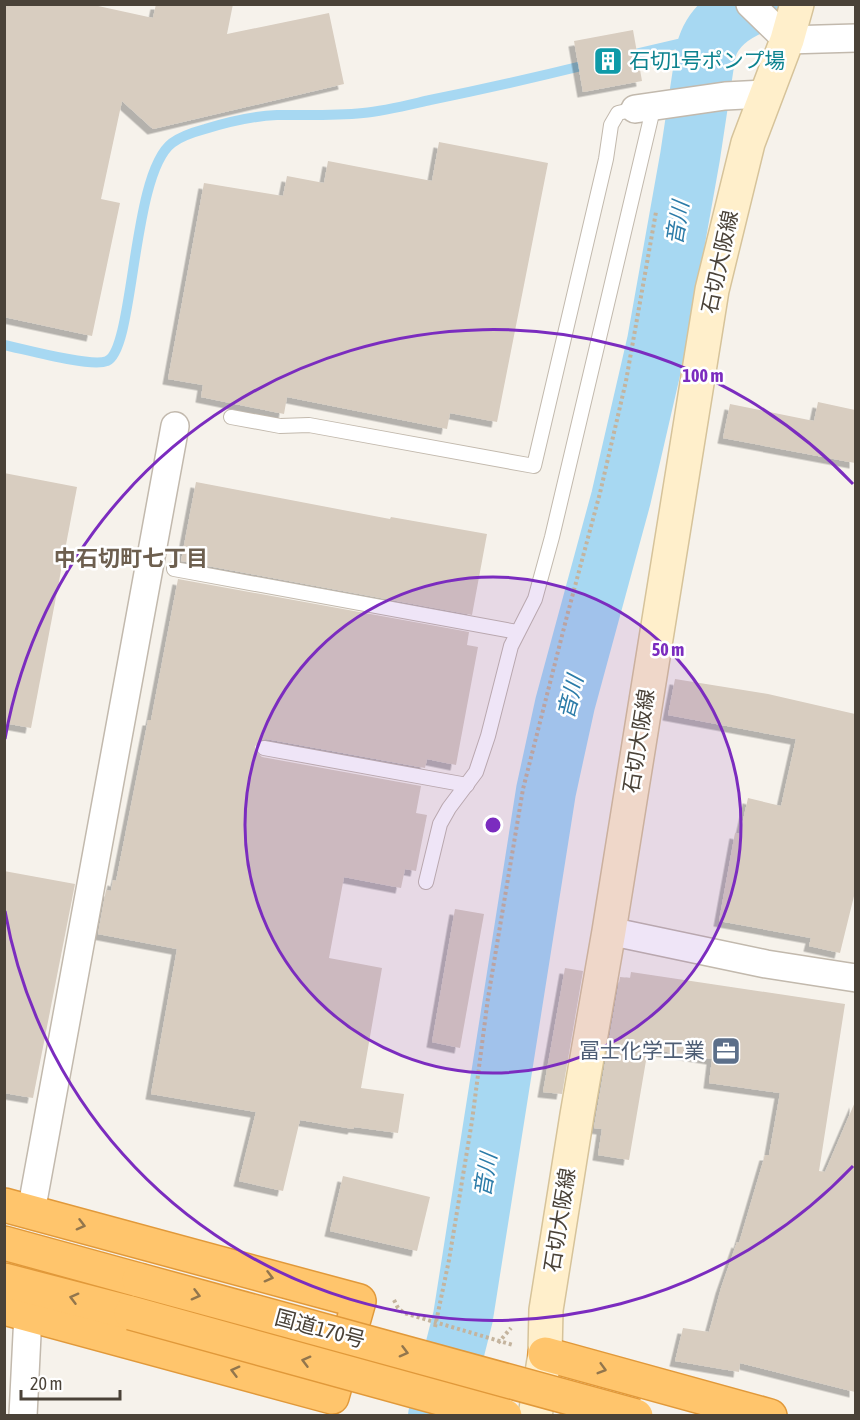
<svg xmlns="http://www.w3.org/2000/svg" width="860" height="1420" font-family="'Asap Condensed','Noto Sans JP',sans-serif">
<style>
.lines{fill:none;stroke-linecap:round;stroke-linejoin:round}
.stream{stroke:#a7d8f2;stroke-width:10}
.river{stroke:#a7d8f2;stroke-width:60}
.building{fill:#d8cdc0;filter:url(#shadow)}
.lane-casing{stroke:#c2b9ad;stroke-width:16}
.street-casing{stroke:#c2b9ad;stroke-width:30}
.secondary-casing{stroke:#d6c39a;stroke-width:36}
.highway-casing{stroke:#e1993a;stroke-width:36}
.path{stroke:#c4b49e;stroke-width:4;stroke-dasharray:3 3;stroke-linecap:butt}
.lane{stroke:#fff;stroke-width:14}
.street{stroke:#fff;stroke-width:27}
.secondary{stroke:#ffefcb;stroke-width:33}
.highway{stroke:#ffc56c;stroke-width:33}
.highway-bridge-casing{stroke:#e1993a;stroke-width:36;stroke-linecap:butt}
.highway-bridge{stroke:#ffc56c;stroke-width:33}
.oneway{stroke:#92764d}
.ring{fill:none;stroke:#7b2cbf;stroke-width:3}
.labels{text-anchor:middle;stroke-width:5;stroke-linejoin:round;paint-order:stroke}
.culture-label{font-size:21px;fill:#0d838f;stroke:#fff;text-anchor:start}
.street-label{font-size:21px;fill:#4a4238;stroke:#fff}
.service-label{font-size:21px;fill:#4e5e75;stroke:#fff;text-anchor:end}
.water-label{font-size:22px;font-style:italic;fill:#2b7ba8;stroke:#fff}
.neighbourhood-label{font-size:22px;font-weight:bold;fill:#6d5f4f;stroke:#fff}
.centre{fill:#7b2cbf;stroke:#fff;stroke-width:3}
.ring-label{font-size:18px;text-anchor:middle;font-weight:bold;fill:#7b2cbf;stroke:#fff;stroke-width:5;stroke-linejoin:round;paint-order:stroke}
</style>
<defs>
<filter id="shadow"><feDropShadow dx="-5.5" dy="5.5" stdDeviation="0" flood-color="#0004"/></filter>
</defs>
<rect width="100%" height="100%" fill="#f6f2eb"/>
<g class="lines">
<!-- stream -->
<g class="stream">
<path d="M 626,56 L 686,42 L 708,41"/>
<path d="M 703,72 C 711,67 717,59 725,56"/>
<path d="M 4,345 C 24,349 91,368 107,361 C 135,350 131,174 172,143 C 181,136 194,132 205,129 C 228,122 253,116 277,115 C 305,115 334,116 363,113 C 385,111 408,105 430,100 C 484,89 537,77 590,64"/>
</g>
<!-- river -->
<path class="river" d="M 438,1416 L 463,1317 L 546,791 L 565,704 L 621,498 L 657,342 L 690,157 L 706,51 C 712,27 732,13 754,4"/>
</g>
<!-- building -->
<g class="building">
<path d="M 4,4 L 89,4 L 153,18 L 156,4 L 233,4 L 227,34 L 329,13 L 344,84 L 153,129 L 122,101 L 101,199 L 120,203 L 92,336 L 4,317 Z"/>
<path d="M 633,30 L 642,81 L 583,92 L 574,41 Z"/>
<path d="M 439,142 L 548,163 L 497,422 L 450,413 L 447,429 L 287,397 L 284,414 L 201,397 L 203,385 L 168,379 L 204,183 L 283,196 L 287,176 L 324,183 L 328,161 L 432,181 Z"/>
<path d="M 818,402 L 855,410 L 855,463 L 723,438 L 730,404 L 814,421 Z"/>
<path d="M 4,473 L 77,487 L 31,728 L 4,723 Z"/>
<path d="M 196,482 L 390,519 L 391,517 L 487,534 L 472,615 L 181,561 Z"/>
<path d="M 178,579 L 469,632 L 467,645 L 478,647 L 456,765 L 427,759 L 425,768 L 266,739 L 260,740 L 255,746 L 256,752 L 262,757 L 421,786 L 416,813 L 427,815 L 416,871 L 405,869 L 401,888 L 344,877 L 329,958 L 382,968 L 361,1088 L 404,1094 L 398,1133 L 354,1127 L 353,1129 L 300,1120 L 283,1191 L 239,1181 L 256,1112 L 151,1094 L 177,949 L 98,934 L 106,890 L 111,891 L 113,880 L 116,881 L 148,720 L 151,720 Z"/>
<path d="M 675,679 L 768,694 L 855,714 L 855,892 L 840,953 L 809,946 L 811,938 L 719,921 L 735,833 L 740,834 L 748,798 L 781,806 L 796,739 L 668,715 Z"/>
<path d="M 4,871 L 75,884 L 33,1098 L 4,1093 Z"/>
<path d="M 455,909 L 484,914 L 460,1048 L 432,1042 Z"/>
<path d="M 565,968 L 583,971 L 562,1094 L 543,1092 Z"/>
<path d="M 631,972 L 845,1004 L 819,1171 L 825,1172 L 855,1102 L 855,1392 L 740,1363 L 739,1372 L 675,1361 L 683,1328 L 709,1332 L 721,1288 L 737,1242 L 739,1243 L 765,1155 L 769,1155 L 780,1093 L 709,1083 L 712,1059 L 648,1049 L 629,1160 L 598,1155 L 602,1129 L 594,1128 L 620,977 L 630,978 Z"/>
<path d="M 343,1176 L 430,1197 L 417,1251 L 330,1231 Z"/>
</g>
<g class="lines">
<!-- lane casing -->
<g class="lane-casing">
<g id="lane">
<path d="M 231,417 L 280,426 L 309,425 L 534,466 L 606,159 L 611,125 L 618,113 L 635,109"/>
<path d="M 174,569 L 517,632"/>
<path d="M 264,748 L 467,785"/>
<path d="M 426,882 L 440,824 L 449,808 L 476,772 L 488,736 L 511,646 L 535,599 L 552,537 L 654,105"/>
</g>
</g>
<!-- street casing -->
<g class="street-casing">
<g id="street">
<path d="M 750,4 L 787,40 L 856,38"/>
<path d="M 635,109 L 725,96 L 765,94"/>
<path d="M 609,931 L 766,964 L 856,978"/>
<path d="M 31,1212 L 175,426"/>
<path d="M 23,1416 L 28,1314"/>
</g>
</g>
<!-- secondary casing -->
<g class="secondary-casing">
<path id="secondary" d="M 535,1416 L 545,1354 L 546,1310 L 577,1115 L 609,931 L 712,290 L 748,143 L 787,40 L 797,4"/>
</g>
<!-- highway casing -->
<g class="highway-casing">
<g id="highway">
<path d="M 4,1205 L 359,1301 L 332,1397 L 4,1308"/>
<path d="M 4,1243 L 139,1280"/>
<path d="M 4,1280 L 131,1313"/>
<path d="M 545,1354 L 770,1416"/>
</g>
</g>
<!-- path -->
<g class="path">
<path d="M 394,1300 L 398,1308 L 404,1313 L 513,1345"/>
<path d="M 435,1327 L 449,1260 L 472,1121 L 488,998 L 523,789 L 567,616 L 600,493 L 626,381 L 656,212"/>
<path d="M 498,1343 L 511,1328"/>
</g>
<!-- lane -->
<use href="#lane" class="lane"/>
<!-- street -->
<use href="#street" class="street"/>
<!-- secondary -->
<use href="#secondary" class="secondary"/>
<!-- highway -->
<use href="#highway" class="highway"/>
<!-- highway-bridge casing -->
<g class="highway-bridge-casing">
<g id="highway-bridge">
<path d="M 139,1280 L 636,1416"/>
<path d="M 131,1313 L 505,1416"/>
</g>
</g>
<!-- highway-bridge -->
<use href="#highway-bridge" class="highway-bridge"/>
</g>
<!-- one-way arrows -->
<defs><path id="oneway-chevron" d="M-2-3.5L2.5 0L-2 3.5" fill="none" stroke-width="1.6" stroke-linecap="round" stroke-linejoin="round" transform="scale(1.5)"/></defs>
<g class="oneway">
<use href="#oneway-chevron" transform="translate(81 1225) rotate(15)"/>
<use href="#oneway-chevron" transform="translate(269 1277) rotate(15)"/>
<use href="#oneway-chevron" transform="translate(196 1295) rotate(15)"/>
<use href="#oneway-chevron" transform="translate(74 1298) rotate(-165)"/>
<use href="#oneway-chevron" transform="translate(404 1352) rotate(15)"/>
<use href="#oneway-chevron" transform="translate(306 1361) rotate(-165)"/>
<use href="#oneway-chevron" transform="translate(602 1369) rotate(16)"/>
<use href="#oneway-chevron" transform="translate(235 1371) rotate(-165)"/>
</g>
<!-- distance rings -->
<circle cx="493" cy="825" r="248" fill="#7b2cbf" fill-opacity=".12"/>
<g class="ring">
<circle cx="493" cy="825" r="248"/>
<path d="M853 1166A496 496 0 0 1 5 911M5 739A496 496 0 0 1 853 484"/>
</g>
<!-- icons -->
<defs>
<g id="building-square" transform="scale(1.5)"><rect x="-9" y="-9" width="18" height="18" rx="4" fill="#0f9aa8" stroke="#fff"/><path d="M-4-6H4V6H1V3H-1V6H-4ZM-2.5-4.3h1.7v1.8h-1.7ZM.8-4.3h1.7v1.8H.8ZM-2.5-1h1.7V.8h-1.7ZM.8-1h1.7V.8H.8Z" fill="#fff"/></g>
<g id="office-square" transform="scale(1.5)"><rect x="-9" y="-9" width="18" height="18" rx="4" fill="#5c6f8a" stroke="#fff"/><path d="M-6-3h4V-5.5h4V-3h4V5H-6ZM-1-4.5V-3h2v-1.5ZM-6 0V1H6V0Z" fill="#fff"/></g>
</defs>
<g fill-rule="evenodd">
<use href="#building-square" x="608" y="61"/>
<use href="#office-square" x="726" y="1051"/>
</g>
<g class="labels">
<!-- culture labels -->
<g class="culture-label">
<text x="629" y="68">石切1号ポンプ場</text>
</g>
<!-- street labels -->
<g class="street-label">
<text transform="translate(720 262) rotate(-78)" y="7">石切大阪線</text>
<text transform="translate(639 741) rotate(-81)" y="7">石切大阪線</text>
<text transform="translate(560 1220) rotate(-81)" y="7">石切大阪線</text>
<text transform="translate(320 1329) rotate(15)" y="7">国道170号</text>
</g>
<!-- service labels -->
<g class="service-label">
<text x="705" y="1058">冨士化学工業</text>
</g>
<!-- water labels -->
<g class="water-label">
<text transform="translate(677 223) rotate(-81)" y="8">音川</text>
<text transform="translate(570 697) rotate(-76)" y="8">音川</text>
<text transform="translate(485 1175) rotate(-81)" y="8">音川</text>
</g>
<!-- neighbourhood labels -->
<g class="neighbourhood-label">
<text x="131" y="566">中石切町七丁目</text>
</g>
</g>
<circle cx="493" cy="825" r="9" class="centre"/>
<g class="ring-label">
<text x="703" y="382">100 m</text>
<text x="668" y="656">50 m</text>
</g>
<!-- border -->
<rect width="860" height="1420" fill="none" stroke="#4a4238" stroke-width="12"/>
<!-- scale -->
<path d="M21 1390v9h99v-9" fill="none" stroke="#4a4238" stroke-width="3"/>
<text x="30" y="1390" font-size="18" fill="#4a4238" stroke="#ffffff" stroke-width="4.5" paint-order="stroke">20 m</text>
</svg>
